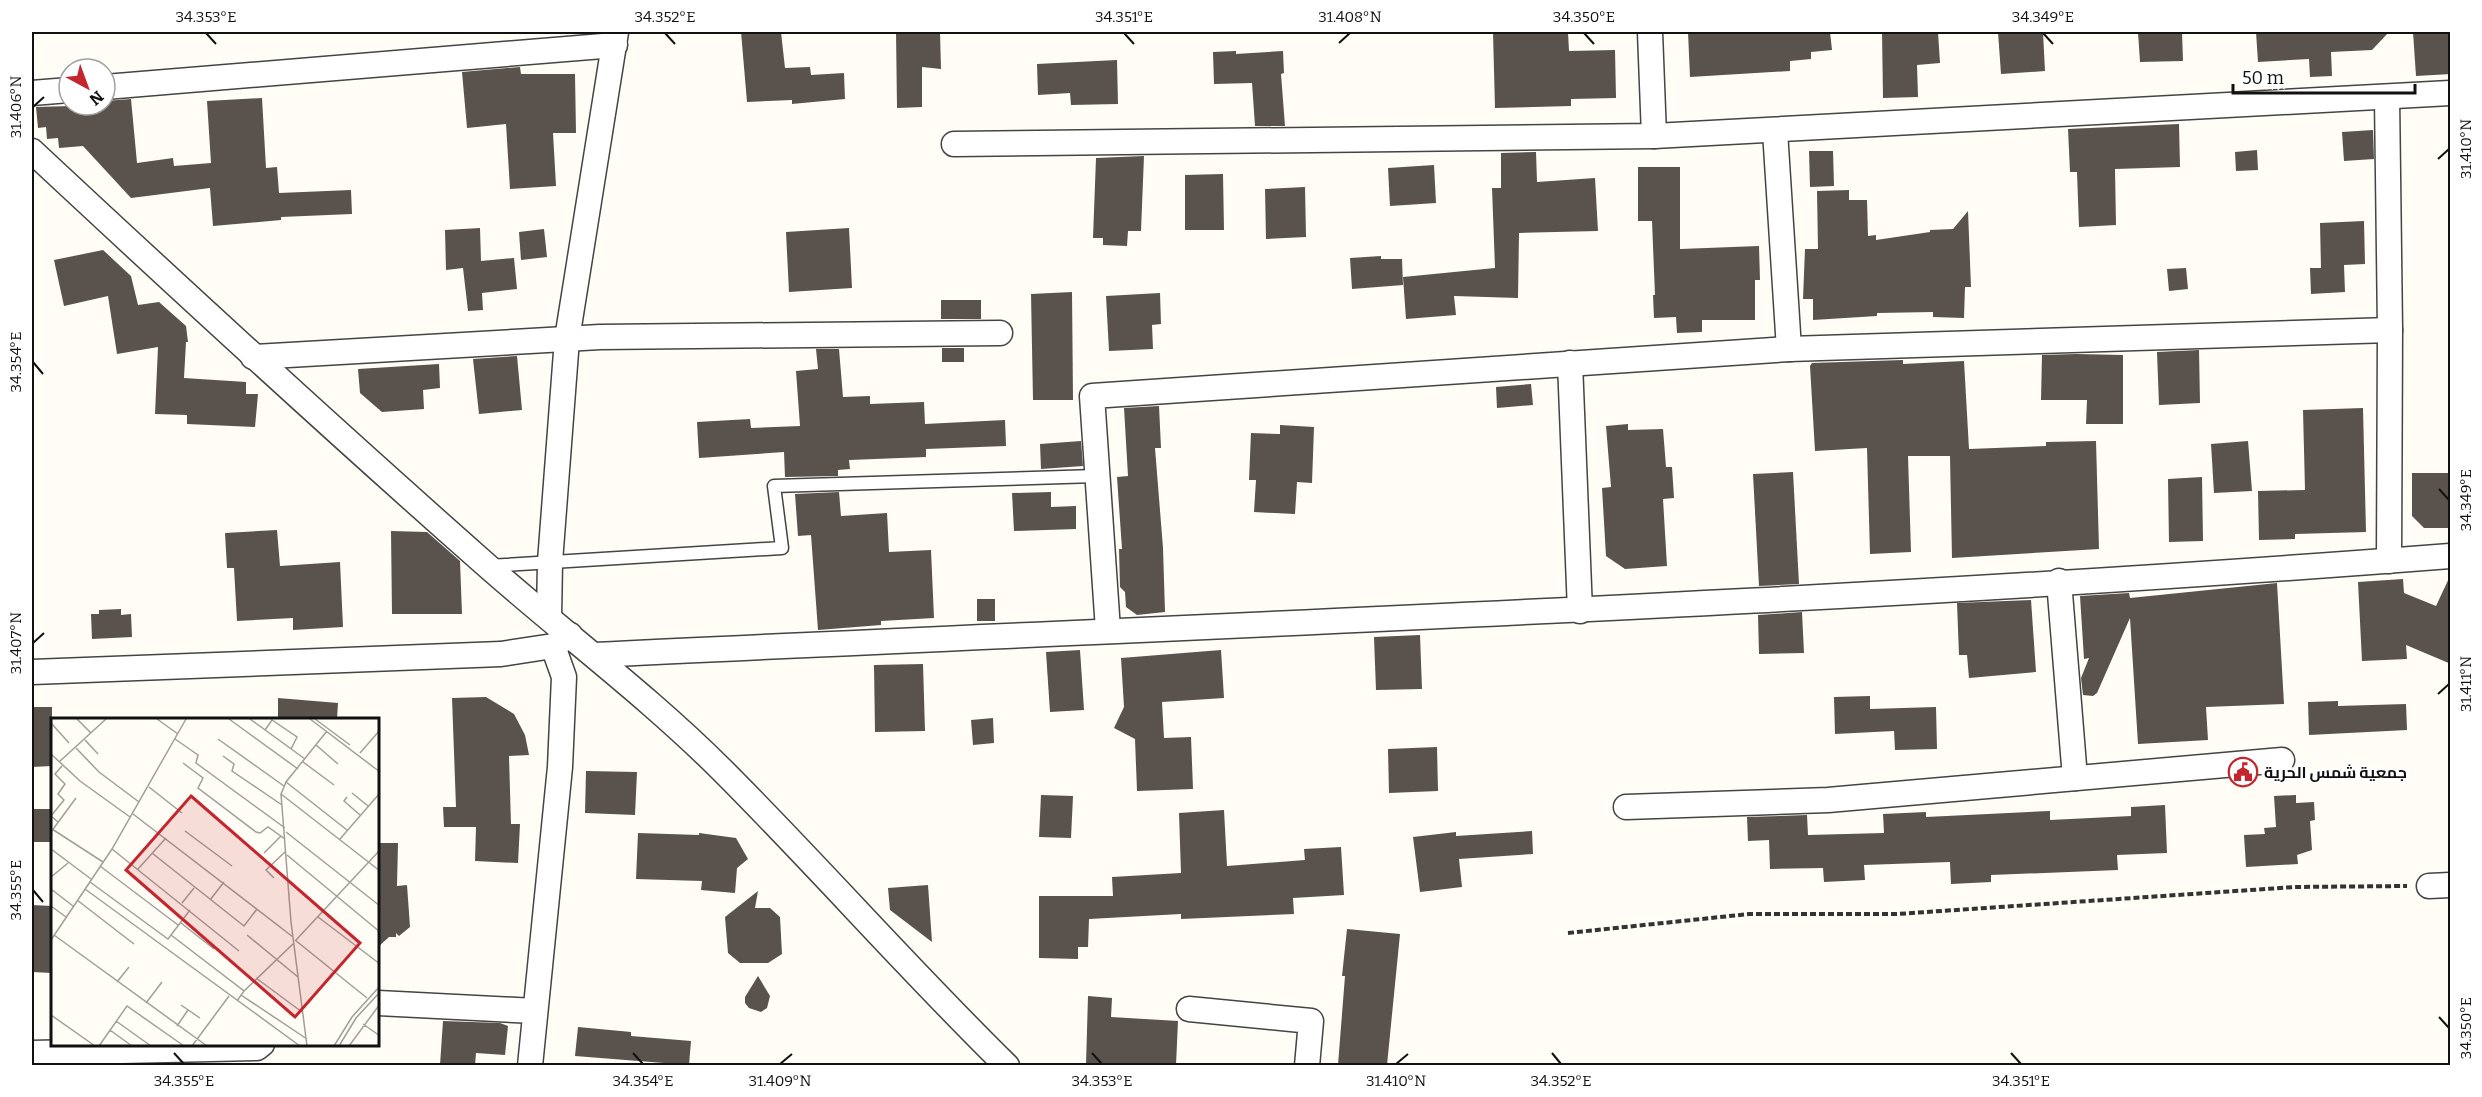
<svg xmlns="http://www.w3.org/2000/svg" width="2482" height="1097" font-family="Bitter,Cairo,serif">
<style>
.building{fill:#5a524d}
.lines{fill:none;stroke-linecap:round;stroke-linejoin:round}
.service-casing{stroke:#444;stroke-width:15}
.minor-casing{stroke:#444;stroke-width:27}
.path{stroke:#333;stroke-width:4;stroke-dasharray:6 3;stroke-linecap:butt}
.service{stroke:#fff;stroke-width:12}
.minor{stroke:#fff;stroke-width:24}
.ticks{fill:none;stroke:#111;stroke-width:2}
.labels{text-anchor:middle;stroke-width:6;stroke-linejoin:round;paint-order:stroke}
.poi-label{font-size:16px;font-weight:bold;fill:#111;stroke:#fff;text-anchor:start}
.inset-road{fill:none;stroke:#a09f9a;stroke-width:1.5}
.view{fill:#c4262e;fill-opacity:0.15;stroke:#c4262e;stroke-width:3}
.inset-edge{fill:none;stroke:#111;stroke-width:3}
.neatline{fill:none;stroke:#111;stroke-width:2}
.ticks-label{font-size:15px;text-anchor:middle;fill:#111}
</style>
<rect width="100%" height="100%" fill="#fffdf5"/>
<!-- building -->
<g class="building">
<path d="M 741,32 L 781,32 L 785,68 L 810,67 L 811,75 L 844,73 L 845,99 L 792,104 L 792,100 L 747,102 Z"/>
<path d="M 896,32 L 940,32 L 941,69 L 922,67 L 922,107 L 897,108 Z"/>
<path d="M 1493,32 L 1568,32 L 1569,51 L 1615,50 L 1616,98 L 1571,99 L 1571,106 L 1495,108 Z"/>
<path d="M 1688,32 L 1830,32 L 1832,50 L 1811,52 L 1811,59 L 1790,61 L 1790,71 L 1690,77 Z"/>
<path d="M 1882,32 L 1938,32 L 1940,63 L 1917,65 L 1918,97 L 1883,98 Z"/>
<path d="M 1998,32 L 2043,32 L 2045,71 L 2001,74 Z"/>
<path d="M 2138,32 L 2182,32 L 2183,61 L 2140,62 Z"/>
<path d="M 2256,32 L 2389,32 L 2372,50 L 2331,52 L 2332,76 L 2310,77 L 2309,59 L 2258,62 Z"/>
<path d="M 2413,32 L 2450,32 L 2451,74 L 2416,76 Z"/>
<path d="M 1236,51 L 1236,54 L 1283,51 L 1284,73 L 1281,74 L 1285,126 L 1255,126 L 1252,83 L 1214,84 L 1213,52 Z"/>
<path d="M 1117,60 L 1118,104 L 1071,105 L 1070,93 L 1038,95 L 1037,64 Z"/>
<path d="M 520,67 L 521,74 L 575,74 L 576,133 L 553,133 L 556,186 L 510,189 L 506,124 L 467,128 L 462,72 Z"/>
<path d="M 262,98 L 266,168 L 277,167 L 279,193 L 351,190 L 352,214 L 281,217 L 281,220 L 213,226 L 210,188 L 131,198 L 83,146 L 59,148 L 58,138 L 47,139 L 46,127 L 38,128 L 36,107 L 105,105 L 105,101 L 131,99 L 137,163 L 173,158 L 174,166 L 211,163 L 207,101 Z"/>
<path d="M 2179,124 L 2180,167 L 2115,169 L 2116,225 L 2079,227 L 2077,172 L 2070,172 L 2068,129 Z"/>
<path d="M 2373,130 L 2374,159 L 2344,161 L 2342,132 Z"/>
<path d="M 2257,150 L 2258,170 L 2236,171 L 2235,152 Z"/>
<path d="M 1809,151 L 1833,151 L 1834,186 L 1810,187 Z"/>
<path d="M 1536,152 L 1537,182 L 1595,178 L 1598,231 L 1519,233 L 1518,298 L 1454,296 L 1456,315 L 1406,319 L 1403,277 L 1495,268 L 1492,188 L 1501,188 L 1501,153 Z"/>
<path d="M 1144,156 L 1141,231 L 1128,231 L 1127,246 L 1103,245 L 1103,238 L 1093,238 L 1096,158 Z"/>
<path d="M 1434,165 L 1436,203 L 1390,206 L 1388,168 Z"/>
<path d="M 1638,167 L 1680,167 L 1680,249 L 1759,246 L 1760,280 L 1755,280 L 1755,320 L 1702,320 L 1702,332 L 1677,333 L 1676,317 L 1654,318 L 1653,295 L 1655,295 L 1652,221 L 1638,221 Z"/>
<path d="M 1223,174 L 1224,230 L 1185,230 L 1185,175 Z"/>
<path d="M 1305,187 L 1306,237 L 1266,239 L 1265,189 Z"/>
<path d="M 1849,190 L 1849,200 L 1867,200 L 1868,236 L 1876,235 L 1876,240 L 1930,232 L 1930,230 L 1953,229 L 1968,211 L 1971,287 L 1965,287 L 1964,318 L 1933,317 L 1933,312 L 1877,313 L 1877,316 L 1813,320 L 1813,299 L 1803,299 L 1805,249 L 1818,249 L 1817,191 Z"/>
<path d="M 2364,221 L 2365,264 L 2344,265 L 2345,292 L 2311,294 L 2310,268 L 2321,268 L 2320,223 Z"/>
<path d="M 480,228 L 481,261 L 514,258 L 517,289 L 482,293 L 483,310 L 468,311 L 463,268 L 446,270 L 445,230 Z"/>
<path d="M 849,228 L 852,288 L 789,292 L 786,232 Z"/>
<path d="M 544,229 L 547,257 L 521,260 L 519,232 Z"/>
<path d="M 103,250 L 131,276 L 138,305 L 159,302 L 186,326 L 188,342 L 186,342 L 184,378 L 246,382 L 246,394 L 258,394 L 255,427 L 187,424 L 187,415 L 155,414 L 158,347 L 117,354 L 108,296 L 64,306 L 54,260 Z"/>
<path d="M 1381,256 L 1381,259 L 1402,259 L 1403,285 L 1352,289 L 1350,258 Z"/>
<path d="M 2186,268 L 2188,289 L 2169,291 L 2167,269 Z"/>
<path d="M 1072,292 L 1073,400 L 1033,400 L 1031,294 Z"/>
<path d="M 1160,293 L 1161,324 L 1152,325 L 1153,349 L 1109,351 L 1106,296 Z"/>
<rect x="941" y="300" width="40" height="19"/>
<rect x="942" y="348" width="22" height="14"/>
<path d="M 816,349 L 839,349 L 843,397 L 870,396 L 870,404 L 924,402 L 925,424 L 1005,420 L 1006,446 L 926,449 L 926,457 L 849,460 L 850,469 L 838,470 L 838,476 L 785,477 L 784,452 L 699,458 L 697,422 L 750,419 L 751,428 L 800,426 L 796,371 L 818,369 Z"/>
<path d="M 2199,350 L 2200,403 L 2159,405 L 2157,352 Z"/>
<path d="M 2076,354 L 2123,355 L 2123,424 L 2086,424 L 2087,400 L 2041,400 L 2042,355 Z"/>
<path d="M 517,356 L 522,410 L 479,414 L 473,359 Z"/>
<path d="M 1903,360 L 1903,364 L 1964,361 L 1969,449 L 2046,446 L 2046,442 L 2096,441 L 2099,549 L 1952,558 L 1950,456 L 1908,456 L 1911,552 L 1870,554 L 1867,448 L 1815,451 L 1810,366 L 1812,363 Z"/>
<path d="M 439,364 L 440,388 L 423,390 L 424,409 L 382,412 L 360,393 L 358,369 Z"/>
<path d="M 1531,384 L 1533,405 L 1497,408 L 1496,387 Z"/>
<path d="M 1159,406 L 1161,448 L 1155,448 L 1163,548 L 1165,612 L 1137,615 L 1126,607 L 1125,592 L 1120,587 L 1119,549 L 1122,549 L 1117,477 L 1128,476 L 1124,408 Z"/>
<path d="M 2363,408 L 2366,532 L 2295,534 L 2295,539 L 2259,540 L 2258,491 L 2305,490 L 2303,410 Z"/>
<path d="M 1628,424 L 1628,430 L 1663,429 L 1666,467 L 1672,467 L 1674,498 L 1663,499 L 1667,566 L 1625,569 L 1606,556 L 1602,488 L 1611,487 L 1606,426 Z"/>
<path d="M 1280,425 L 1314,427 L 1312,483 L 1297,482 L 1295,514 L 1254,512 L 1256,480 L 1249,480 L 1251,433 L 1280,434 Z"/>
<path d="M 1081,441 L 1083,466 L 1041,469 L 1040,444 Z"/>
<path d="M 2248,441 L 2252,491 L 2214,493 L 2211,444 Z"/>
<path d="M 1793,472 L 1799,584 L 1759,586 L 1753,474 Z"/>
<path d="M 2412,473 L 2451,473 L 2451,528 L 2424,528 L 2412,516 Z"/>
<path d="M 2202,477 L 2203,541 L 2169,542 L 2168,479 Z"/>
<path d="M 839,492 L 841,516 L 887,513 L 889,552 L 931,550 L 934,618 L 881,621 L 881,625 L 818,630 L 811,535 L 798,536 L 795,494 Z"/>
<path d="M 1051,492 L 1051,507 L 1076,506 L 1076,529 L 1014,531 L 1012,493 Z"/>
<path d="M 277,530 L 280,566 L 340,562 L 343,627 L 293,630 L 293,618 L 237,621 L 234,568 L 227,568 L 225,533 Z"/>
<path d="M 391,531 L 427,532 L 460,561 L 462,614 L 392,614 Z"/>
<path d="M 2451,574 L 2451,664 L 2406,645 L 2407,659 L 2362,661 L 2358,582 L 2403,579 L 2404,593 L 2436,606 Z"/>
<path d="M 2277,583 L 2284,704 L 2206,707 L 2208,740 L 2138,744 L 2130,618 L 2097,693 L 2093,696 L 2083,695 L 2081,678 L 2089,658 L 2084,659 L 2080,596 L 2129,593 L 2130,598 Z"/>
<rect x="977" y="599" width="18" height="22"/>
<path d="M 2031,600 L 2036,672 L 1969,678 L 1967,655 L 1959,655 L 1957,603 Z"/>
<path d="M 121,609 L 121,615 L 131,614 L 132,637 L 92,639 L 91,614 L 99,614 L 99,610 Z"/>
<path d="M 1802,612 L 1804,653 L 1759,654 L 1758,615 Z"/>
<path d="M 1420,635 L 1422,689 L 1376,690 L 1374,637 Z"/>
<path d="M 1080,650 L 1084,710 L 1050,712 L 1046,652 Z"/>
<path d="M 1221,650 L 1224,698 L 1162,702 L 1164,738 L 1191,737 L 1193,789 L 1137,791 L 1135,739 L 1114,728 L 1124,707 L 1121,658 Z"/>
<path d="M 923,664 L 925,731 L 875,732 L 874,665 Z"/>
<path d="M 1870,696 L 1870,709 L 1936,707 L 1937,749 L 1895,750 L 1894,731 L 1835,734 L 1834,697 Z"/>
<path d="M 486,697 L 514,714 L 525,735 L 529,755 L 509,756 L 511,824 L 520,824 L 518,863 L 475,861 L 476,827 L 444,827 L 443,807 L 456,807 L 452,698 Z"/>
<path d="M 278,698 L 338,703 L 337,719 L 278,717 Z"/>
<path d="M 2338,701 L 2338,706 L 2406,704 L 2407,730 L 2309,735 L 2308,702 Z"/>
<path d="M 32,707 L 52,707 L 52,766 L 32,767 Z"/>
<path d="M 993,718 L 994,743 L 973,745 L 971,720 Z"/>
<path d="M 1437,747 L 1438,791 L 1389,793 L 1388,749 Z"/>
<path d="M 586,771 L 637,772 L 635,815 L 585,813 Z"/>
<path d="M 1041,795 L 1073,796 L 1071,838 L 1039,837 Z"/>
<path d="M 2296,795 L 2296,803 L 2314,802 L 2315,820 L 2310,821 L 2312,850 L 2297,855 L 2298,864 L 2246,867 L 2244,835 L 2265,834 L 2264,828 L 2276,827 L 2274,796 Z"/>
<path d="M 2165,805 L 2167,853 L 2117,855 L 2118,870 L 1991,875 L 1991,882 L 1951,884 L 1950,862 L 1864,865 L 1865,880 L 1824,882 L 1823,868 L 1770,869 L 1769,840 L 1748,841 L 1747,817 L 1807,815 L 1808,835 L 1884,833 L 1883,814 L 1926,812 L 1926,817 L 2050,811 L 2050,820 L 2131,816 L 2131,807 Z"/>
<rect x="34" y="809" width="18" height="33"/>
<path d="M 1224,810 L 1227,866 L 1305,860 L 1304,849 L 1341,847 L 1344,895 L 1293,898 L 1294,914 L 1181,919 L 1181,914 L 1089,919 L 1088,947 L 1078,947 L 1078,959 L 1039,958 L 1039,896 L 1113,896 L 1112,877 L 1181,873 L 1179,813 Z"/>
<path d="M 1532,831 L 1533,854 L 1459,859 L 1462,887 L 1420,892 L 1413,837 L 1456,832 L 1456,836 Z"/>
<path d="M 638,833 L 699,835 L 699,833 L 736,838 L 748,859 L 737,868 L 735,893 L 701,890 L 702,881 L 636,879 Z"/>
<path d="M 378,843 L 398,843 L 397,886 L 407,885 L 410,927 L 399,936 L 396,933 L 396,937 L 389,937 L 378,947 L 378,905 L 380,903 Z"/>
<path d="M 928,885 L 932,942 L 890,910 L 888,888 Z"/>
<path d="M 758,891 L 755,908 L 770,908 L 780,917 L 782,954 L 768,963 L 740,963 L 728,953 L 725,917 Z"/>
<path d="M 32,905 L 52,906 L 52,973 L 32,972 Z"/>
<path d="M 1347,929 L 1400,934 L 1387,1065 L 1338,1065 L 1345,976 L 1342,976 Z"/>
<path d="M 758,976 L 770,996 L 767,1008 L 761,1012 L 749,1008 L 745,1003 L 745,997 Z"/>
<path d="M 1088,996 L 1112,998 L 1111,1017 L 1178,1021 L 1176,1065 L 1086,1065 Z"/>
<path d="M 443,1021 L 500,1023 L 508,1026 L 505,1055 L 476,1053 L 475,1065 L 440,1065 Z"/>
<path d="M 578,1027 L 631,1032 L 631,1036 L 691,1041 L 689,1065 L 575,1056 Z"/>
</g>
<g class="lines">
<!-- service casing -->
<g class="service-casing">
<path id="service" d="M 488,566 L 782,548 L 774,486 L 1096,476"/>
</g>
<!-- minor casing -->
<g class="minor-casing">
<g id="minor">
<path d="M 1650,32 L 1654,136"/>
<path d="M 105,87 L 615,45"/>
<path d="M 32,93 L 69,90"/>
<path d="M 2387,97 L 2390,330 L 2389,561"/>
<path d="M 1775,131 L 1789,349"/>
<path d="M 954,144 L 1654,136 L 2450,93"/>
<path d="M 32,151 C 181,290 331,428 484,563 C 563,633 648,696 722,770 C 819,867 909,970 1007,1066"/>
<path d="M 253,357 L 600,337 L 1000,333"/>
<path d="M 1570,363 L 1580,611"/>
<path d="M 2059,581 L 2075,778"/>
<path d="M 549,617 L 550,562 L 567,339 L 616,32"/>
<path d="M 1108,630 L 1092,396 L 1789,349 L 2390,330"/>
<path d="M 594,655 C 1213,625 1833,604 2450,556"/>
<path d="M 32,672 L 501,654 L 553,646 L 570,635"/>
<path d="M 1626,807 L 1828,800 L 2282,760"/>
<path d="M 2429,886 L 2450,885"/>
<path d="M 378,1003 L 535,1011"/>
<path d="M 1189,1009 L 1311,1021 L 1307,1066"/>
<path d="M 32,1053 L 257,1048 L 262,1044"/>
<path d="M 530,1066 L 560,767 L 564,677 L 553,646"/>
</g>
</g>
<!-- path -->
<path class="path" d="M 1568,933 L 1749,914 L 1897,914 L 2295,887 L 2407,886"/>
<!-- service -->
<use href="#service" class="service"/>
<!-- minor -->
<use href="#minor" class="minor"/>
</g>
<!-- ticks -->
<path class="ticks" d="M 206,33 L 216,44M 665,33 L 675,44M 1124,33 L 1134,44M 1584,33 L 1594,44M 2043,33 L 2053,44M 1339,43 L 1350,33M 33,107 L 44,97M 2438,159 L 2449,149M 33,362 L 43,374M 2439,489 L 2449,500M 33,643 L 44,633M 2438,694 L 2449,684M 33,890 L 43,902M 2439,1017 L 2449,1028M 174,1053 L 184,1064M 633,1053 L 643,1064M 1092,1053 L 1102,1064M 1552,1053 L 1561,1064M 2011,1053 L 2021,1064M 780,1064 L 792,1054M 1396,1064 L 1408,1054"/>
<!-- icons -->
<defs>
<g id="civic-ring" transform="scale(1.5)"><circle r="9.5" fill="#fff" stroke="#c4262e" stroke-width="1.5"/><path d="M-.6-6.5H3V-4.5H.6V-3L4-1V1h2V6H-6V1h2V-1L-.6-3ZM-1.2 2.5V6h2.4V2.5Z" fill="#c4262e"/></g>
</defs>
<g fill-rule="evenodd">
<use href="#civic-ring" x="2243" y="772"/>
</g>
<g class="labels">
<!-- poi labels -->
<g class="poi-label">
<text x="2264" y="778">جمعية شمس الحرية</text>
</g>
</g>
<!-- overview -->
<g transform="translate(51 718)">
<rect width="328" height="328" fill="#fffdf5"/>
<path class="inset-road" d="M 26,1 L 40,15M 106,1 L 127,16M 178,1 L 247,51M 199,1 L 254,41M 259,1 L 329,54M 264,1 L 299,27M 0,5 L 18,25M 214,12 L 221,2 L 246,19 L 240,31M 124,21 L 147,37 L 145,45 L 234,110M 167,21 L 233,68M 34,22 L 47,36M 265,27 L 287,46M 25,30 L 48,54 L 88,84M 309,35 L 329,12M 0,36 L 29,63 L 79,99M 172,38 L 183,46 L 181,53 L 231,87M 8,44 L 55,1M 252,44 L 283,67M 132,45 L 152,60 L 147,70 L 205,114 L 209,115 L 217,109 L 234,121M 235,64 L 296,112M 98,69 L 131,95M 301,75 L 317,88M 230,76 L 329,153M 296,79 L 293,83 L 309,97M 82,96 L 242,219M 7,104 L 0,98 L 13,82 L 7,76 L 14,66 L 4,56 L 11,48M 1,111 L 52,144M 134,113 L 181,148M 0,114 L 25,80M 235,114 L 329,188M 289,121 L 329,75M 0,131 L 40,161M 61,131 L 188,233M 101,135 L 193,208 L 206,191M 213,135 L 230,118M 236,137 L 329,214M 49,148 L 127,207M 87,151 L 115,120M 0,159 L 17,145M 223,160 L 215,152 L 235,133M 39,164 L 117,221 L 139,192M 0,171 L 22,188M 34,171 L 249,328M 26,182 L 83,226M 159,182 L 173,164M 131,185 L 143,170M 0,188 L 15,199M 267,199 L 329,246M 130,205 L 163,231M 3,217 L 156,328M 120,217 L 193,273 L 186,283M 196,217 L 247,259M 0,222 L 61,131 L 135,1M 244,222 L 316,280M 245,222 L 329,132M 205,260 L 251,294M 66,264 L 78,249M 193,273 L 243,225M 190,277 L 256,321M 95,285 L 111,264M 130,287 L 149,300M 0,297 L 44,328M 65,303 L 100,328M 312,306 L 329,318M 126,308 L 137,292M 59,312 L 81,328M 48,328 L 76,288 L 133,328M 141,328 L 178,278M 256,328 L 240,204 L 230,76 L 235,64 L 276,13M 283,328 L 301,299 L 329,268M 288,328 L 305,300 L 329,274M 298,328 L 329,286"/>
<path class="view" d="M 140,78 L 309,225 L 244,299 L 75,152 Z"/>
<rect width="328" height="328" class="inset-edge"/>
</g>
<!-- border -->
<rect width="2482" height="1097" fill="none" stroke="#ffffff" stroke-width="66"/>
<!-- north arrow -->
<g transform="translate(87 87) rotate(139)"><circle r="28" fill="#ffffff" stroke="#a0a0a0" stroke-width="1.5"/>
<path d="M0-4.5L10 22L0 15L-10 22Z" fill="#c4262e"/>
<text y="-9" font-size="16" font-weight="bold" text-anchor="middle" fill="#111111">N</text>
</g>
<!-- scale -->
<path d="M2233 84v9h182v-9" fill="none" stroke="#111111" stroke-width="3"/>
<text x="2242" y="84" font-size="18" fill="#111111" stroke="#ffffff" stroke-width="4.5" paint-order="stroke">50 m</text>
<rect x="33" y="33" width="2416" height="1031" class="neatline"/>
<g class="ticks-label">
<text x="206" y="22">34.353°E</text>
<text x="665" y="22">34.352°E</text>
<text x="1124" y="22">34.351°E</text>
<text x="1350" y="22">31.408°N</text>
<text x="1584" y="22">34.350°E</text>
<text x="2043" y="22">34.349°E</text>
<text transform="translate(16 107) rotate(-90)" y="5">31.406°N</text>
<text transform="translate(2466 149) rotate(-90)" y="5">31.410°N</text>
<text transform="translate(16 362) rotate(-90)" y="5">34.354°E</text>
<text transform="translate(2466 500) rotate(-90)" y="5">34.349°E</text>
<text transform="translate(16 643) rotate(-90)" y="5">31.407°N</text>
<text transform="translate(2466 684) rotate(-90)" y="5">31.411°N</text>
<text transform="translate(16 890) rotate(-90)" y="5">34.355°E</text>
<text transform="translate(2466 1028) rotate(-90)" y="5">34.350°E</text>
<text x="184" y="1086">34.355°E</text>
<text x="643" y="1086">34.354°E</text>
<text x="780" y="1086">31.409°N</text>
<text x="1102" y="1086">34.353°E</text>
<text x="1396" y="1086">31.410°N</text>
<text x="1561" y="1086">34.352°E</text>
<text x="2021" y="1086">34.351°E</text>
</g>
</svg>
